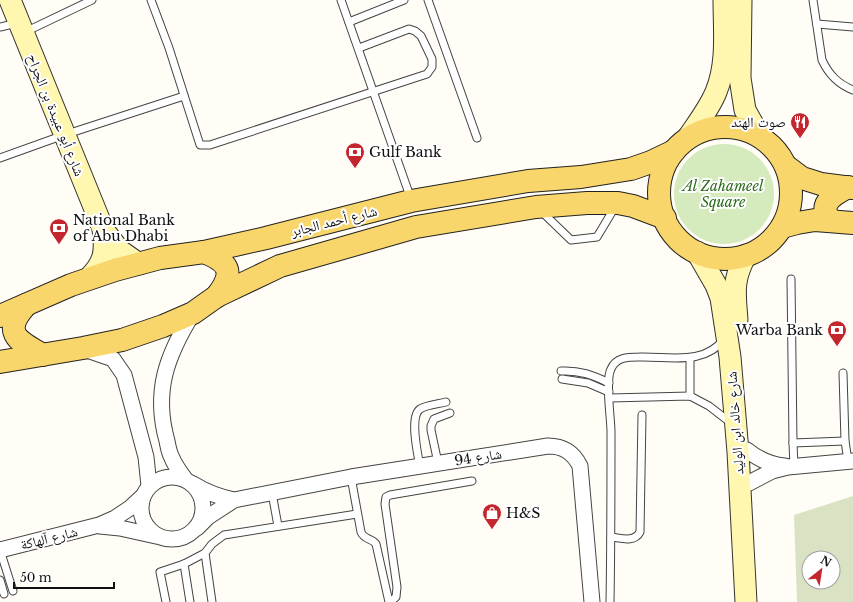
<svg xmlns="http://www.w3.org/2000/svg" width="853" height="602" font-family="'Libre Baskerville','Noto Naskh Arabic',serif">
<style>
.green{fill:#d5ebbd}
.cemetery{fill:#d9e3c4;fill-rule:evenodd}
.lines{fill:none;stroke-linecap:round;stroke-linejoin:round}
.lane-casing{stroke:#444;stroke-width:9}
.street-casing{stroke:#444;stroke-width:17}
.secondary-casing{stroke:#333;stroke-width:23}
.primary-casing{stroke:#222;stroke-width:24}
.lane{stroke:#fff;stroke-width:7}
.street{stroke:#fff;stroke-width:15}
.secondary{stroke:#fff6b0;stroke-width:21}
.primary{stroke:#f9d66b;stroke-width:22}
.labels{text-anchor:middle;stroke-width:4;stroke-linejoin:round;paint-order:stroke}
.street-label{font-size:14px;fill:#111;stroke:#fff}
.poi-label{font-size:14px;fill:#111;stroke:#fff;text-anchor:start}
.park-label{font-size:14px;font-style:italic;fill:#2f6b1f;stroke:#fff}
</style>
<rect width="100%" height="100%" fill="#fffdf5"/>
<!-- green -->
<circle class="green" cx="724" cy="194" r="50"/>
<!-- cemetery -->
<path class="cemetery" d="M 853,496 L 853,602 L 797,602 L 794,515 ZM 809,558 L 833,558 L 833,582 L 809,582 Z"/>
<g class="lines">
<!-- lane casing -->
<g class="lane-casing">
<g id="lane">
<path d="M 151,0 L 169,48 L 200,145 L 210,145 L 427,74 L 432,67 L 432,59 L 421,36 L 415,31 L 409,29 L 359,48"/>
<path d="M 341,0 L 411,199"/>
<path d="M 428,0 L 477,138"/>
<path d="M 813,0 L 822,60 C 829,75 838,84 853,90"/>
<path d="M 349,22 L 404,0"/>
<path d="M 817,24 L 853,27"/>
<path d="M 0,27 L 17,23"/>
<path d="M 25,32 L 92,0"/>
<path d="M 0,158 L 64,135 L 184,96"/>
<path d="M 541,211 L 571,240 L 597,237 L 615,207"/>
<path d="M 791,279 L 793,443 L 794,466"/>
<path d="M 690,358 L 690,396"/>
<path d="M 561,371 C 579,370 593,375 609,383"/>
<path d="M 843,373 L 845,441 L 848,461"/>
<path d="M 562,379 L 588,383 L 609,392"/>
<path d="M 610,398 L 690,396 L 709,406 L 731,423"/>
<path d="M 793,443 L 845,441"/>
<path d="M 438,463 L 431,430 L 431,426 L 434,419 L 450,413"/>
<path d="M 420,467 C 418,455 409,417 420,409 C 426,405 438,404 446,402"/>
<path d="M 351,477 L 361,532 C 364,540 372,538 376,544 L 389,602"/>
<path d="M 272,493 L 278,526"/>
<path d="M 611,537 C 621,538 634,543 640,532 L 642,415"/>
<path d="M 0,550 L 13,591"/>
<path d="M 205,553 L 212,602"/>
<path d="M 184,564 L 190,602"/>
<path d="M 0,580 L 4,594"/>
<path d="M 166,602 L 160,572 L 184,564 L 205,553 L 212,544 L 224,535 L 357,514"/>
<path d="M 390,602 L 396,597 L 397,587 L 385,504 L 386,497 L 390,495 L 472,481"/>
<path d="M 610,602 C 611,545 611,489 611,432 C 611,418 605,380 611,369 C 616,357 628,357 639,357 C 669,356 704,366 724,339"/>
</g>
</g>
<!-- street casing -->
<g class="street-casing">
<g id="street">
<path d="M 84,349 L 113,359 L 124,375 L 146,457 L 149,486"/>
<path d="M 747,450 C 758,459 770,465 785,466"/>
<circle cx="172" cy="508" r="31"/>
<path d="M 185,479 C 181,473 175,466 172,458 C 169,453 168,446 167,441 C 153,391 167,355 193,313"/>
<path d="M 749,483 L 772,471 L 788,467 L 853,461"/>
<path d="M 193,484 C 206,492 219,497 234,500"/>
<path d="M 100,526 L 120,528 L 156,536"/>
<path d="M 197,528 L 208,517 L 234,500 L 351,477 L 548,446 C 563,446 573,452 580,466 L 592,602"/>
<path d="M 0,550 L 99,525 L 115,518 L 130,508 L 143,496"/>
</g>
</g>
<!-- secondary casing -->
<g class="secondary-casing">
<g id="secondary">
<path d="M 10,0 L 103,229 C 106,251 105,262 89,278"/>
<path d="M 741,0 L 740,78 L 745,110 L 760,137"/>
<path d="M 687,139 C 697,124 709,109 716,92 C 728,63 724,30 724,0"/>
<path d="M 103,229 L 119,250 L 139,264"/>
<path d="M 697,252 L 716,285 L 721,298 L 730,357 L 738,452 L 746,602"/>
<path d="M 737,320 C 735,293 732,280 746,255"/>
</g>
</g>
<!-- primary casing -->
<g class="primary-casing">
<g id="primary">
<circle cx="725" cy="193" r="66"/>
<path d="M 786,166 L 802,178 L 821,184 L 853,188"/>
<path d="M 831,221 C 829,219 827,215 826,213 C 822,200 839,192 848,187"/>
<path d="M 782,227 L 797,223 L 815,220 L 853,223"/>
<path d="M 204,252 C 231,263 234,273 217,296"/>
<path d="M 26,305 C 1,333 18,341 43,355"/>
<path d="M 0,316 L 71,285 L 115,270 L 160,258 L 204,252 L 266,238 L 411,201 L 528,181 L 581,177 L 631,169 L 651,162 L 674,151"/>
<path d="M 0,362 L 83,348 L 122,340 L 163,326 L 193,313 L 217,296 L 280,266 L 416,227 L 536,207 L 587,203 L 618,203 L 633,206 L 665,218"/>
</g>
</g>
<!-- lane -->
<use href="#lane" class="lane"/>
<!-- street -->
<use href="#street" class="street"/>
<!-- secondary -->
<use href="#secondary" class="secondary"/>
<!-- primary -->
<use href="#primary" class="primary"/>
</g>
<!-- icons -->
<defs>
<g id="restaurant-pin" transform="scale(1)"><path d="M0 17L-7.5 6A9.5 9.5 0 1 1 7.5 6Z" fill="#c4262e" stroke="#fff"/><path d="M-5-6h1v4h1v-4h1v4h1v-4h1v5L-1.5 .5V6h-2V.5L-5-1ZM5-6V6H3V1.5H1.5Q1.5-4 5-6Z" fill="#fff"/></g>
<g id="bank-pin" transform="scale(1)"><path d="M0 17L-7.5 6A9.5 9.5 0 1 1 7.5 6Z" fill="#c4262e" stroke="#fff"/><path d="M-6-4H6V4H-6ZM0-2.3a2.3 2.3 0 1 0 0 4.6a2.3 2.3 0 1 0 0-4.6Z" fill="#fff"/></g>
<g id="shop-pin" transform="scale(1)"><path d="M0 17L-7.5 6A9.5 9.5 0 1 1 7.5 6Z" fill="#c4262e" stroke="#fff"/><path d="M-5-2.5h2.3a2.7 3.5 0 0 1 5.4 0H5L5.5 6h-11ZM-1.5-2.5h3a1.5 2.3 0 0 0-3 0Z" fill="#fff"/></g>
</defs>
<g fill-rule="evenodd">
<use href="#restaurant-pin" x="800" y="122"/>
<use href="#bank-pin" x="355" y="152"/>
<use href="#bank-pin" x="59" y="228"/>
<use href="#bank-pin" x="837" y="330"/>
<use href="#shop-pin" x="492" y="513"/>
</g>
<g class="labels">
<!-- street labels -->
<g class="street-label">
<text transform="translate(56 115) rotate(68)" y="5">شارع أبو عبيدة بن الجراح</text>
<text transform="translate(334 221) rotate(-14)" y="5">شارع أحمد الجابر</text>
<text transform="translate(735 423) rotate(-94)" y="5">شارع خالد ابن الوليد</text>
<text transform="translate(478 457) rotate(-9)" y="5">شارع 94</text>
<text transform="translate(49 538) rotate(-14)" y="5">شارع آلهاكة</text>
</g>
<!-- poi labels -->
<g class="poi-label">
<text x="786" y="127" text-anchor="end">صوت الهند</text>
<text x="369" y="157">Gulf Bank</text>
<text x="73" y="225">National Bank<tspan x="73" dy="16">of Abu Dhabi</tspan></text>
<text x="823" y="335" text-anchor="end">Warba Bank</text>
<text x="506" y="518">H&amp;S</text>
</g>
<!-- park labels -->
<g class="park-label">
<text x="723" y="191">Al Zahameel<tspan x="723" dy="16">Square</tspan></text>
</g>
</g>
<!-- north arrow -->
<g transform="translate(821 570) rotate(30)"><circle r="19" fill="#ffffff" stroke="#a0a0a0"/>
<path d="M0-3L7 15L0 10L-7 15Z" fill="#c4262e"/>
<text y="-6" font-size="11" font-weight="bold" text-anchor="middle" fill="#111111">N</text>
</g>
<!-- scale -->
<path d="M14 582v6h100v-6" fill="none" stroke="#111111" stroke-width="2"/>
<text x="20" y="582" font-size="12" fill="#111111" stroke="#ffffff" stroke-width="3" paint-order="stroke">50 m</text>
</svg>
